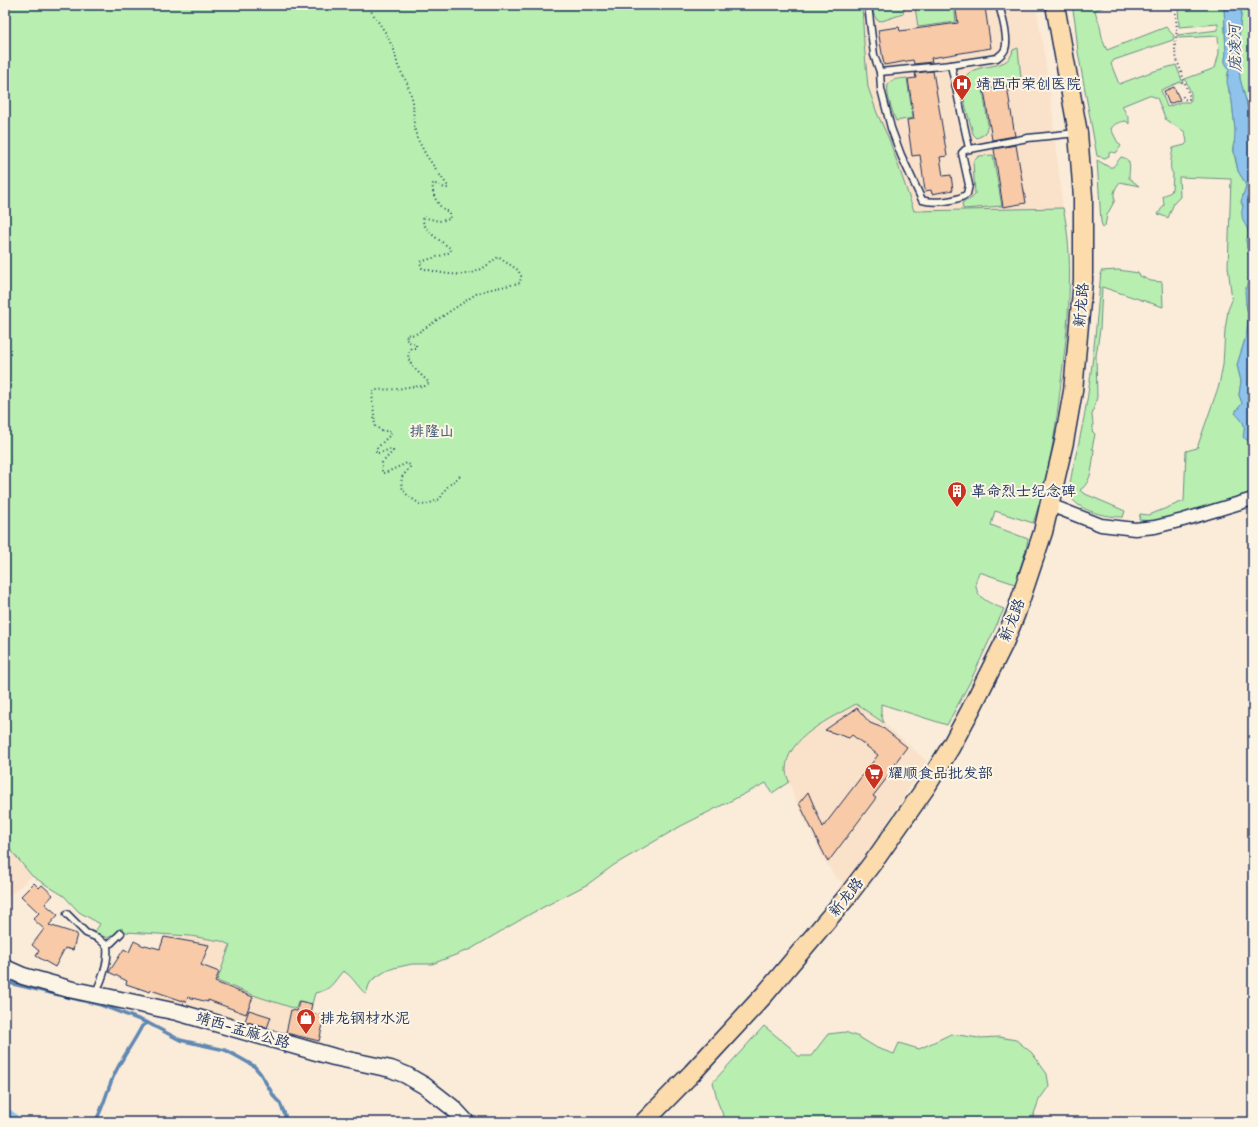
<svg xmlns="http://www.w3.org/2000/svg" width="1258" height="1127" font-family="'Shantell Sans','LXGW WenKai TC',sans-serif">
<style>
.built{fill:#fae2ca}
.green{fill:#b8eeaf;stroke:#6a8e86}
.water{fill:#8fc3ec;stroke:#6188b3}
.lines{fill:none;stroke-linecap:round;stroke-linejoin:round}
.stream{stroke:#6188b3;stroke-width:3.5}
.river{stroke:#8fc3ec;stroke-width:21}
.building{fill:#f8caa7;stroke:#1b2f5e}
.service-casing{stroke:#1b2f5e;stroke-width:9}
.minor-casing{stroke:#1b2f5e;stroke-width:15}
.secondary-casing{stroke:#1b2f5e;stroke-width:19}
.primary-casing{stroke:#1b2f5e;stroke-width:21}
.path{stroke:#1b2f5e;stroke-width:2;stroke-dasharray:1 3;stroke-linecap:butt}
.service{stroke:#fcf5e5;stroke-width:6}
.minor{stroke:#fcf5e5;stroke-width:12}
.secondary{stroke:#fcf5e5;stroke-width:16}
.primary{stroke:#fcdcac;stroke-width:18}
.labels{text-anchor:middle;stroke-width:4;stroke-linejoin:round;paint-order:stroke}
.poi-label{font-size:15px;fill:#1b2f5e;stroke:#fcf5e5;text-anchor:start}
.street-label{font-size:15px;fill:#1b2f5e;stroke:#fcf5e5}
.park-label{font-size:15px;fill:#3a556e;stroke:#fcf5e5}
.water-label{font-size:16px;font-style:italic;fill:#385482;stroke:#fcf5e5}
</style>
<rect width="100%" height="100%" fill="#fbecd9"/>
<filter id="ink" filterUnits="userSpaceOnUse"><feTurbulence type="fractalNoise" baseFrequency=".025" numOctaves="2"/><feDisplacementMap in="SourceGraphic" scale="8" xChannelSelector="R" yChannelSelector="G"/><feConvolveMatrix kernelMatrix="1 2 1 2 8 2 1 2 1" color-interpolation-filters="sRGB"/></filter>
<g filter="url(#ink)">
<!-- built -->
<g class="built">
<path d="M 862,5 L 1036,5 L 1050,89 L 1063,208 L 914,211 L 901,171 L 876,113 L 868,87 L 864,43 Z"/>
<path d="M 857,703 L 884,723 L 927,761 L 848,884 L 843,883 L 835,877 L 827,865 L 794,798 L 786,770 L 789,756 L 794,747 L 801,738 L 825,721 Z"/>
<path d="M 5,843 L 32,876 L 5,900 Z"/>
<path d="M 164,935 L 190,936 L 221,941 L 230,944 L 217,981 L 253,995 L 295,1009 L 298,1001 L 313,1004 L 312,1012 L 326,1015 L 319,1046 L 205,1011 L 151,997 L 163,961 L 155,956 Z"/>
</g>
<!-- green -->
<g class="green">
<path d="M 5,5 L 862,5 L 864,43 L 868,87 L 877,113 L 889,139 L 914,211 L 1063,208 C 1074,255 1069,317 1063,365 C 1057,419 1051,472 1033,523 L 995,511 L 991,525 L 1028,539 L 1026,550 L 1015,584 L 979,572 C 978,576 975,581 976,585 C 976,599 994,605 1004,609 L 970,682 L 947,725 L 881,704 L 881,714 L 884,723 L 856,704 C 832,718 786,737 786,770 C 786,774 788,778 789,782 L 772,793 L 766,783 L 681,826 L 614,865 L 588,884 L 532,913 L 471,949 L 432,964 L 412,964 L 394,968 L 386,971 L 372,980 L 369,985 L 366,994 C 358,988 352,975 343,971 C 333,982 332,990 315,993 L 312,1004 L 298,1001 L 296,1009 L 253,995 L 217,981 L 230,945 L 221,941 L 190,936 L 126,932 L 121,930 L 108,938 L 94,933 L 100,924 L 79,912 L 64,896 L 32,876 L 5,843 Z"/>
<path d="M 872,5 L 902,5 L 904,10 L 903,14 L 882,21 L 877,20 L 874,15 Z"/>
<path d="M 928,5 L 954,5 L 956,22 L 918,27 L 915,7 Z"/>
<path d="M 1072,5 L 1109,5 L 1095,10 C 1096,16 1099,21 1100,26 C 1102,36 1102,41 1107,50 L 1166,27 L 1174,36 L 1173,40 L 1114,60 L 1111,64 L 1119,84 L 1151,72 L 1176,65 L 1183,83 L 1180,82 L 1161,90 L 1167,107 L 1181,102 L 1189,102 L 1191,100 L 1191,93 L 1185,79 L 1215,68 L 1219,53 L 1218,36 L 1178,38 L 1177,35 L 1218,30 L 1218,24 L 1179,27 L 1178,5 L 1193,7 L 1224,5 L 1226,54 C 1224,63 1225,62 1229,69 L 1227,77 L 1229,92 L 1232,101 L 1235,130 L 1236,136 L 1233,146 L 1235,158 L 1238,171 L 1244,181 L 1246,186 L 1241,202 C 1243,205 1249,234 1248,236 C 1248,237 1247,238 1246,239 L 1247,248 L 1252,263 L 1246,304 L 1248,314 L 1247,333 L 1237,365 L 1241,381 L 1239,395 L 1242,403 L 1240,407 L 1236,410 L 1238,416 L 1241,418 L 1245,425 L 1244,433 L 1251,443 L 1253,449 L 1253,464 L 1249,470 L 1250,473 L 1253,479 L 1253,493 C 1237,498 1221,502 1205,507 C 1184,514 1163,523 1139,520 L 1140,514 L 1149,515 L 1184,501 L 1186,451 L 1197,448 L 1219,385 L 1223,365 L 1225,330 L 1228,310 L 1232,300 L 1228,267 L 1231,179 L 1179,177 L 1180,197 L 1174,203 L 1168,218 L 1158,214 L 1164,205 L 1163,196 L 1171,192 L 1172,189 L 1173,174 C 1168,168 1172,156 1173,148 L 1185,145 L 1187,142 L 1185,132 L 1166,120 L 1157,98 L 1149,95 L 1122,106 L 1129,119 L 1129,124 L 1126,121 C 1120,122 1114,123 1111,129 L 1117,141 L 1121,146 L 1116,153 L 1111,152 L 1109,153 L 1109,156 L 1105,158 L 1097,156 L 1078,52 L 1075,22 Z"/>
<path d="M 1242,5 L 1253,5 L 1252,62 L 1253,65 L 1253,126 L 1240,79 L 1238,49 Z"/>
<path d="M 1018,48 L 1021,78 C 1010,86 996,87 983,89 L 988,125 L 985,134 L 977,138 L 973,134 C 970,120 961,96 963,83 C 968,58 1009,75 1013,50 Z"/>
<path d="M 907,78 L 913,118 L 896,121 C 893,114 884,89 889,83 C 893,78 902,79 907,78 Z"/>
<path d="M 993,155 L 1002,206 L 963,209 L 962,203 L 972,198 L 975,194 L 973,162 L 979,156 Z"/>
<path d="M 1121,157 C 1133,159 1129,169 1129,178 L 1139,186 L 1120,182 C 1116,187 1112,193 1115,200 L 1107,215 L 1105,226 L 1103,228 L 1101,222 L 1097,160 L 1109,167 L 1113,167 Z"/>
<path d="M 1118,270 L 1139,273 L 1140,276 L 1151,281 L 1162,282 L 1163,307 L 1102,287 L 1100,329 L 1096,356 L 1097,397 L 1092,415 L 1093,424 L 1092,431 L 1095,434 L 1092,449 L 1094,449 C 1093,462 1092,483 1080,490 L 1083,493 L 1125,511 L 1123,517 C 1107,517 1080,512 1071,497 C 1066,488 1078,449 1080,437 C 1092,383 1096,327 1101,271 Z"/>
<path d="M 764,1026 L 791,1048 L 798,1056 L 811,1056 L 828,1034 L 845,1032 L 859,1037 L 877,1048 L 894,1054 L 899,1043 L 919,1049 L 951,1034 L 979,1038 L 999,1037 L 1016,1040 L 1032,1053 L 1047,1074 L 1049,1086 L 1039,1100 L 1031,1122 L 726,1122 L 718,1103 L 713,1082 Z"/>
</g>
<!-- water -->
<path class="water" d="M 1224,5 L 1242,5 L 1238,49 L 1240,79 L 1253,126 L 1253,449 L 1251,443 L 1243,437 C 1246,424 1244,423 1235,413 L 1242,403 L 1239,395 L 1241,381 L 1237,365 L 1247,333 L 1248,314 L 1246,304 L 1245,291 L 1250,275 L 1252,263 L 1247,248 L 1246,239 C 1253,231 1242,224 1242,215 C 1241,212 1243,208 1243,205 L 1241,202 L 1246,186 L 1244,181 L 1238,171 L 1234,151 L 1235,130 L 1232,101 L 1227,82 L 1229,69 C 1225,62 1224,63 1226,54 Z"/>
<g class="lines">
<!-- stream -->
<g class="stream">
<path d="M 5,982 L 101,1005 L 148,1023 L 180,1040 L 225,1050 L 240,1058 L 254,1066 L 260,1073 L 275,1098 L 280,1103 L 285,1115 L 285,1122"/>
<path d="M 95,1122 C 104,1107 107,1089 115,1073 C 123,1056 134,1042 142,1026 L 148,1023"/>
</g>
<!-- river -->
<path class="river" d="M 5,1119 L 9,1122"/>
</g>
<!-- building -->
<g class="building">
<path d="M 955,5 L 980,5 L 981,7 L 985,7 L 991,48 L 931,58 L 932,62 L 914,64 L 913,60 L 884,65 L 878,30 L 899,27 L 900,31 L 958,23 Z"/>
<path d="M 933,71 L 947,156 L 940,157 L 943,176 L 951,175 L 953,190 L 932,194 L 931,190 L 925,191 L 920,155 L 912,156 L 907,120 L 914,119 L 908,79 L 916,78 L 915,73 Z"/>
<path d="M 1007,86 L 1015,136 L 992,140 L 984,90 Z"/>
<path d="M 1174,87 L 1180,100 L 1169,104 L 1164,91 Z"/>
<path d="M 1016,145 L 1026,203 L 1003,207 L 994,149 Z"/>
<path d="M 857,708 L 870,723 L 883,728 L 907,747 L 895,763 L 897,765 L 873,796 L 876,798 L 828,862 L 799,803 L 808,792 L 823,827 L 878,755 L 852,735 L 849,738 L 825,730 Z"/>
<path d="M 34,883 L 39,888 L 42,885 L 53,895 L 45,904 L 58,915 L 49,925 L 77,934 L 73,950 L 65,948 L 55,967 L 36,956 L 39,951 L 32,945 L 44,929 L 33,919 L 39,913 L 21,896 Z"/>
<path d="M 164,937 L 209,945 L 201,965 L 219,972 L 215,982 L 253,997 L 246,1014 L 208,1000 L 208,1002 L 188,997 L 186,1002 L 151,990 L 150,992 L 126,984 L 127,981 L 109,972 L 124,949 L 129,952 L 134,941 L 144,946 L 145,945 L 160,949 Z"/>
<path d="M 299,1001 L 312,1004 L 310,1013 L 325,1016 L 319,1041 L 286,1033 L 291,1010 L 297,1011 Z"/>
<path d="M 249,1010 L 271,1017 L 267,1028 L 245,1021 Z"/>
</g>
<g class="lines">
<!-- service casing -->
<g class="service-casing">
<g id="service">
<path d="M 868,5 L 874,55 L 880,72 L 881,89 L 891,128 L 901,155 L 922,200 C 933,204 958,201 967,194 L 969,185 L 962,153 L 965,150 L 1028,138 L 1077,133"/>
<path d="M 951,65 L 969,148"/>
<path d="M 880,72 L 951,65 L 997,58 C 1000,55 1004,53 1005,49 C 1009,39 1002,16 999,5"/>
<path d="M 67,914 L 86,933 L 98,938 L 107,946 C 109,962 102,980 95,994"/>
<path d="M 105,944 L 111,943 L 121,933"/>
</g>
</g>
<!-- minor casing -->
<g class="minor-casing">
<path id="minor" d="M 1050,505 L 1101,525 L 1135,529 L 1155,527 L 1183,520 L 1253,499"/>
</g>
<!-- secondary casing -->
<g class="secondary-casing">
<path id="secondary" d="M 5,968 L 23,976 L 69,989 L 177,1012 L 334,1057 L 391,1069 L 406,1075 L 425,1086 L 453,1108 L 466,1122"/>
</g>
<!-- primary casing -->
<g class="primary-casing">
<path id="primary" d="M 644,1122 L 692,1073 L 765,994 L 845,899 L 877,857 L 926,787 L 950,748 L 970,711 L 1004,643 L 1016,613 L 1043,532 L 1064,442 L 1073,391 L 1083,280 L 1083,197 L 1078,133 L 1055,5"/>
</g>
<!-- path -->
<g class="path">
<path d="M 367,5 L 385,32 L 394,50 L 398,66 L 407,83 L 413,101 L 414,126 L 417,138 L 426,155 L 447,185 L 448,188 L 445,188 L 433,183 C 431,194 438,208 449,212 L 450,219 L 439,221 L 422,217 C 424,233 441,240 451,249 L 450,252 L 446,254 L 420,262 L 422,268 C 438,273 461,278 477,271 C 485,268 492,261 498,257 L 518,270 L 521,276 L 520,283 L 487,290 L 476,294 L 416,334 L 411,335 L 407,334 L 406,339 L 409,342 L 416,344 L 416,348 L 411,348 C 401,362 421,373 429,383 L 425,386 L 407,387 L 398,389 L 375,390 L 372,392 L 375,426 L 382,431 L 391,431 L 391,434 L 376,449 L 376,453 L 379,453 L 391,449 L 393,451 L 382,463 L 382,473 L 385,473 L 407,463 L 411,466 L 402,477 L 401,483 L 403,490 L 408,496 L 420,504 L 425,505 L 440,499 L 446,488 L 461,475"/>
<path d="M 1175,5 L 1177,30 L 1175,43 L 1175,52 L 1178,63 L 1189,95 L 1189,99 L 1187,100 L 1184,99 L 1182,95"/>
</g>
<!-- service -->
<use href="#service" class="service"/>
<!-- minor -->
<use href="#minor" class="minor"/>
<!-- secondary -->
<use href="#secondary" class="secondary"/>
<!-- primary -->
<use href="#primary" class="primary"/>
</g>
</g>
<!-- icons -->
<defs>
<g id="hospital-pin" transform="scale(1)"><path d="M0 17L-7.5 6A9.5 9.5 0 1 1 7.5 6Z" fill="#c8321e" stroke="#fcf5e5"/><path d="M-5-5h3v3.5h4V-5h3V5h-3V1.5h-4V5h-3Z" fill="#fff"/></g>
<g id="building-pin" transform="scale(1)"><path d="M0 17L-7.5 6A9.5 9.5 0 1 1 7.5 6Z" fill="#c8321e" stroke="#fcf5e5"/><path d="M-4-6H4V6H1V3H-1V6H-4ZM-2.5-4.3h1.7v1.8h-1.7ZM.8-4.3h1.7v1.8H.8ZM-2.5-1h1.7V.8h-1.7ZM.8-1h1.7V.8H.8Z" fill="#fff"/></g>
<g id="supermarket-pin" transform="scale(1)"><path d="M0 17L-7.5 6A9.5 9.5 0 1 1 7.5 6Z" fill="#c8321e" stroke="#fcf5e5"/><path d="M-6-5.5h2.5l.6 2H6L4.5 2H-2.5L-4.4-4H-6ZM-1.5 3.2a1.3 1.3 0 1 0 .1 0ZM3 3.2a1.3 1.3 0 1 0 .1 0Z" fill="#fff"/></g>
<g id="shop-pin" transform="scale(1)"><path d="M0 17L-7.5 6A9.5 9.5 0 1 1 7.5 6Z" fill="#c8321e" stroke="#fcf5e5"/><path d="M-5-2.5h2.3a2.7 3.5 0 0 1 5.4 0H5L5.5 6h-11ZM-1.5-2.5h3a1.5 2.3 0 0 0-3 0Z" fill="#fff"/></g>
</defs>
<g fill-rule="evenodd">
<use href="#hospital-pin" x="962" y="84"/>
<use href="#building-pin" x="957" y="491"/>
<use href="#supermarket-pin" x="874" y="773"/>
<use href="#shop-pin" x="306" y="1018"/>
</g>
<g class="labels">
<!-- poi labels -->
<g class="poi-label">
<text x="976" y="89">靖西市荣创医院</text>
<text x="971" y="496">革命烈士纪念碑</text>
<text x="888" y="778">耀顺食品批发部</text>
<text x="320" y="1023">排龙钢材水泥</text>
</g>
<!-- street labels -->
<g class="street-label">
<text transform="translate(1081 305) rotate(-85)" y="5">新龙路</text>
<text transform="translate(1012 620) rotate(-69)" y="5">新龙路</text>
<text transform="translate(846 897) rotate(-51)" y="5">新龙路</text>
<text transform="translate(243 1030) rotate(16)" y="5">靖西-孟麻公路</text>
</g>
<!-- park labels -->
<g class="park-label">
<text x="432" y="436">排隆山</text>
</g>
<!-- water labels -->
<g class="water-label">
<text transform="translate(1234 48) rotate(-91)" y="6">庞凌河</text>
</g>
</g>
<!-- margin -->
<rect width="1258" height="1127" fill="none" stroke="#fcf5e5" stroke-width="20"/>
<rect x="10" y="10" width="1238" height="1107" fill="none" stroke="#1b2f5e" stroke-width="1.5" filter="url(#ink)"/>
</svg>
